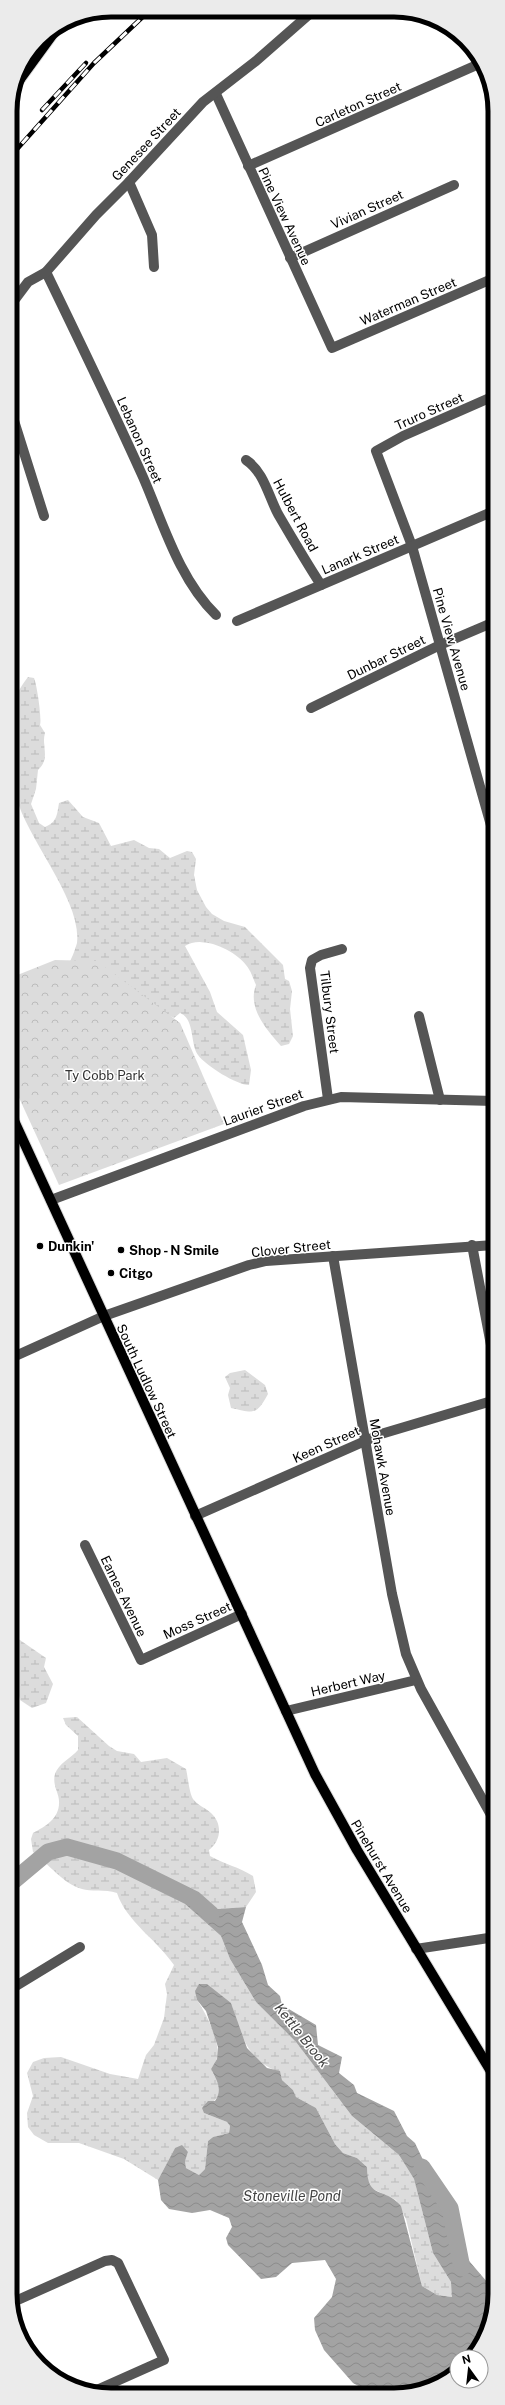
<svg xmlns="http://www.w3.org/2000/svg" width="505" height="2405" font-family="'Public Sans',sans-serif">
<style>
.wetland{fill:url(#wetland-marsh)}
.park{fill:url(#park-crowns)}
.water{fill:url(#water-waves)}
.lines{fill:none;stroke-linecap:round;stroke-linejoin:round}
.river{stroke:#a3a3a3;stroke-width:17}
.major-casing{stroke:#dbdbdb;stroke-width:12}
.minor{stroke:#555;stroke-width:10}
.major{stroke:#000;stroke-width:10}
.rail-casing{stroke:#000;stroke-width:4.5}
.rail{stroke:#fff;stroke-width:3;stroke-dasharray:9;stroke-linecap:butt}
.poi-dot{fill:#000;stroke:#fff;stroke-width:1.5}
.labels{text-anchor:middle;stroke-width:3;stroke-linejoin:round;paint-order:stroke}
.street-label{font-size:13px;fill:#000;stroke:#fff}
.park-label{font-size:13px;fill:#333;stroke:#fff}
.poi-label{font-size:13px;font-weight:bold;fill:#000;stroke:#fff;text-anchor:start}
.water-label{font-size:14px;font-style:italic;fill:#444;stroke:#fff}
.rim{fill:none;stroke:#000;stroke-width:5}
</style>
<defs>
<pattern id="wetland-marsh" width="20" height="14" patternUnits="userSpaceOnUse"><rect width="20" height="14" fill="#dcdcdc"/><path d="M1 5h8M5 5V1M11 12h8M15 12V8" fill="none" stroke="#bbb"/></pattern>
<pattern id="park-crowns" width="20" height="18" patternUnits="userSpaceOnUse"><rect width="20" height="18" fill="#dcdcdc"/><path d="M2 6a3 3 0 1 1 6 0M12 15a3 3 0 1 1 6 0" fill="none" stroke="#bbb"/></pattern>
<pattern id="water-waves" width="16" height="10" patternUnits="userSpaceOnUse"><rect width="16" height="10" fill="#a3a3a3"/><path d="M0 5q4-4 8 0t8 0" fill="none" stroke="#8b8b8b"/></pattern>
</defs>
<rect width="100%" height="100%" fill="#fff"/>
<!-- wetland -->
<g class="wetland">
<path d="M 28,677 L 34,678 C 37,685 42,719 40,725 L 45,733 C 41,746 51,758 38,770 L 36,789 L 31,804 L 39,823 L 45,827 C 57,822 57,815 59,803 L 68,800 L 83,817 L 99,823 L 111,846 L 134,840 L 149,848 L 159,849 L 170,858 L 187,851 L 192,852 L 196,859 L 194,875 L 197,890 L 206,907 L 212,914 L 224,921 L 245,927 L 283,965 L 285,979 L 289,981 L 292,991 L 290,1009 L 293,1036 L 289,1044 L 281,1046 C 267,1030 247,1008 256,985 C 253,978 251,971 246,965 C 236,951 202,934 185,946 L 210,992 L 217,1012 L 243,1035 L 251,1070 L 249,1085 C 237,1085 206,1066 198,1055 C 190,1044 195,1019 180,1013 L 174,1018 L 68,966 C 71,959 75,951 77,943 C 82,900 27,840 16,796 C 9,770 17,763 18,740 C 19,710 6,705 28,677 Z"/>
<path d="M 245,1370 L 265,1385 L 268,1394 C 256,1416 254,1413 231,1408 L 228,1395 L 230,1388 L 225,1377 L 230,1373 Z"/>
<path d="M 11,1609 L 15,1611 L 15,1630 L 17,1638 L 46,1658 L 44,1667 L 53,1684 L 46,1703 L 32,1708 L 20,1700 L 17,1687 L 11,1682 Z"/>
<path d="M 77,1717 L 109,1746 L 117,1751 L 134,1754 L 141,1762 L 167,1758 L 186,1769 C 188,1777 189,1792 193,1799 C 197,1805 206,1808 211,1813 C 223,1824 221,1841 209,1850 L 210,1856 C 224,1864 239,1867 253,1876 L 256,1892 L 246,1907 L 218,1909 L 194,1899 L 185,1904 L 221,1936 L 230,1959 L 256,2002 L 296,2042 L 352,2116 L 399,2155 L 414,2179 L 433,2253 L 451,2282 L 454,2293 L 452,2297 L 437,2295 L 422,2286 L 406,2219 L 396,2200 L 371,2188 L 367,2181 L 367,2167 L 357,2158 L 343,2153 L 335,2144 L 316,2108 L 296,2097 L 293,2090 L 282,2080 L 280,2072 C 246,2061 241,2033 231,2003 L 197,2000 C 206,2013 221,2043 217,2058 C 216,2062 213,2066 211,2069 L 219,2085 L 219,2095 L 204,2113 L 227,2122 L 230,2126 L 229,2133 L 213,2137 L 208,2141 L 205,2169 L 199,2175 L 186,2168 L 185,2161 L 188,2152 L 175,2148 L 158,2180 L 124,2159 L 79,2143 L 48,2143 L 34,2135 L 28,2127 L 27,2113 L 33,2096 L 27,2073 L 33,2062 L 44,2058 L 61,2057 L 110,2074 L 138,2079 L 146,2055 L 154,2045 L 164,2018 L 167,1994 L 165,1984 L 174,1965 C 157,1940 126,1921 117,1893 C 105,1889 90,1892 82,1889 C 62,1883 49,1864 33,1852 L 31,1839 L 33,1833 C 46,1826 60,1818 59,1801 C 59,1793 52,1785 55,1774 C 58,1764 71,1758 78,1750 L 78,1736 L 66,1725 L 63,1718 Z"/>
</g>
<!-- park -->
<path class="park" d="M 55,960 L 97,961 L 180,1023 L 224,1124 L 59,1185 L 10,1078 L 10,978 Z"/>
<!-- water -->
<path class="water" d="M 194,1899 L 218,1909 L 246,1907 L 242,1922 L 262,1965 L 268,1985 L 280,1996 L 282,2005 L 316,2025 L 318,2045 L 342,2057 L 339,2073 L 354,2085 L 357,2093 L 394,2111 L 407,2136 L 415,2143 L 434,2183 L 447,2225 L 458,2248 L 488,2283 L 494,2303 L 487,2332 L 472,2357 L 457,2357 L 457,2370 L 439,2384 L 407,2394 L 373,2394 L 353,2383 L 324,2350 L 315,2330 L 314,2318 L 332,2297 L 336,2279 L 325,2260 L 292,2263 L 276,2277 L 261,2279 L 228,2245 L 226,2238 L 232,2227 L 229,2218 L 210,2210 L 192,2213 L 169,2209 L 161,2200 L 158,2180 L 175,2148 L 182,2145 L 188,2152 L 185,2161 L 186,2168 L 199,2175 L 205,2169 L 208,2141 L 213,2137 L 229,2133 L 230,2126 L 227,2122 L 204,2113 L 202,2108 L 208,2101 L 215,2101 C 223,2089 217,2081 211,2069 L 217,2059 L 218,2047 L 206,2011 L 197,2000 L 195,1991 L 199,1984 L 207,1984 L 231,2003 L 247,2048 L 267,2068 L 280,2071 L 282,2080 L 293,2090 L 296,2097 L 316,2108 L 335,2144 L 343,2153 L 357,2158 L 367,2167 C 367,2201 385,2186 401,2206 L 422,2286 L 437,2295 L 452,2297 L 451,2282 L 433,2253 L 414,2179 L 399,2155 L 352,2116 L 296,2042 L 256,2002 L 230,1959 L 221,1936 L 185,1904 Z"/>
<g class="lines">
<!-- river -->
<g class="river">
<path d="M 11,1883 L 48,1852 L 67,1847 L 117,1861 L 194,1899 L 211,1914"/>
<path d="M 422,2167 L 450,2208 L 462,2268"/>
</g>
<!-- major casing -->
<g class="major-casing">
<g id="major">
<path d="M 15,86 L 58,27"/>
<path d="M 10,1112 L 315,1774 L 357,1850 L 495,2078"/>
</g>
</g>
<!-- minor -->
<g class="minor">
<path d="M 216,94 L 332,348 L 494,278"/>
<path d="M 248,166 L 479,64"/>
<path d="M 129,182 L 152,235 L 154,267"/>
<path d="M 290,258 L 454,185"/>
<path d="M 46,272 C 79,340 112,408 143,477 C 163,523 179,579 216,615"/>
<path d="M 10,306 L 28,282 L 46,272 L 96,215 L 129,182 L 203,102 L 256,61 L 313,11"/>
<path d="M 494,396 L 403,436 L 376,451 L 412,546 L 494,836"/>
<path d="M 10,408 L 44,516"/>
<path d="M 246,460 C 264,472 268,495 278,514 C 292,538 306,562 321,585"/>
<path d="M 237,621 L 494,511"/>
<path d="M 311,708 L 440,645 L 494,622"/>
<path d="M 419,1016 L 440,1100"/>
<path d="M 328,1099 L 310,968 L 312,960 L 321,955 L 342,949"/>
<path d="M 51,1200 L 304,1106 L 341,1097 L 494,1101"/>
<path d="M 472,1245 L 495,1366"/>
<path d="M 333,1256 L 392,1594 L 406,1654 L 421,1689 L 495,1822"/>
<path d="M 11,1358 L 104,1316 L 249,1265 L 266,1261 L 494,1245"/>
<path d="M 195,1516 L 381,1434 L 495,1400"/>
<path d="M 85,1545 L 141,1660 L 242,1614"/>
<path d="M 286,1711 L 416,1680"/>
<path d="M 416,1949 L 495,1937"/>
<path d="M 11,1989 L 80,1947"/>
<path d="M 11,2303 L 105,2261 L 112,2260 L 118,2263 L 164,2360 L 90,2393"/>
</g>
<!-- major -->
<use href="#major" class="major"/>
<!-- rail casing -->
<g class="rail-casing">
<g id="rail">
<path d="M 42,110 L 86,63"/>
<path d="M 10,157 L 94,63 L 150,10"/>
</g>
</g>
<!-- rail -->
<use href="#rail" class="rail"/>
</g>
<!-- markers -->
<g class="poi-dot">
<circle cx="40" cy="1246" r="4"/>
<circle cx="121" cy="1250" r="4"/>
<circle cx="111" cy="1273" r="4"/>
</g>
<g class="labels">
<!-- street labels -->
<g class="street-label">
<text transform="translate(358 104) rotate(-24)" y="5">Carleton Street</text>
<text transform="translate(146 144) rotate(-47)" y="5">Genesee Street</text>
<text transform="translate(367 209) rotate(-24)" y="5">Vivian Street</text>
<text transform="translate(285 216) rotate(65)" y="5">Pine View Avenue</text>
<text transform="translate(408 301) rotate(-23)" y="5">Waterman Street</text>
<text transform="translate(429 411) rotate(-24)" y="5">Truro Street</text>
<text transform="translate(140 440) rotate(66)" y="5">Lebanon Street</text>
<text transform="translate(296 515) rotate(62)" y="5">Hulbert Road</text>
<text transform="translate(360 554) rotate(-23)" y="5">Lanark Street</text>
<text transform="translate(452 639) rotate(74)" y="5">Pine View Avenue</text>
<text transform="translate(386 657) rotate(-26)" y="5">Dunbar Street</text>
<text transform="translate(330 1012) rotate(83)" y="5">Tilbury Street</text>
<text transform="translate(263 1107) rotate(-20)" y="5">Laurier Street</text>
<text transform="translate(291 1248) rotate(-6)" y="5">Clover Street</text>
<text transform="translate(147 1381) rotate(65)" y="5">South Ludlow Street</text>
<text transform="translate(326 1444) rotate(-24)" y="5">Keen Street</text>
<text transform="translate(383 1467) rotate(80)" y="5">Mohawk Avenue</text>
<text transform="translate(124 1596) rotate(64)" y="5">Eames Avenue</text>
<text transform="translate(197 1620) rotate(-24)" y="5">Moss Street</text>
<text transform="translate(348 1683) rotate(-13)" y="5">Herbert Way</text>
<text transform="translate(382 1866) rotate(59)" y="5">Pinehurst Avenue</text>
</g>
<!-- park labels -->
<g class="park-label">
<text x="105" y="1080">Ty Cobb Park</text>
</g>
<!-- poi labels -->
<g class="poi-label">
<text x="48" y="1251">Dunkin'</text>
<text x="129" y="1255">Shop - N Smile</text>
<text x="119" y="1278">Citgo</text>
</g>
<!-- water labels -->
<g class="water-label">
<text transform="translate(302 2035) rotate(51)" y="5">Kettle Brook</text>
<text x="292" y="2201">Stoneville Pond</text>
</g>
</g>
<!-- crop -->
<path d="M0 0H505V2405H0ZM111 17H394A94 94 0 0 1 488 111V2294A94 94 0 0 1 394 2388H111A94 94 0 0 1 17 2294V111A94 94 0 0 1 111 17Z" fill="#ebebeb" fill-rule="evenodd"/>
<path class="rim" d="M111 17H394A94 94 0 0 1 488 111V2294A94 94 0 0 1 394 2388H111A94 94 0 0 1 17 2294V111A94 94 0 0 1 111 17Z"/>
<!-- north arrow -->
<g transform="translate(469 2369) rotate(345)"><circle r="19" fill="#ffffff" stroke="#999999"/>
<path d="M0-3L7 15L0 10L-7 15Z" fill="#000000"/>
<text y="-6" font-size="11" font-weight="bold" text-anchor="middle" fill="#000000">N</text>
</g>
</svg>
